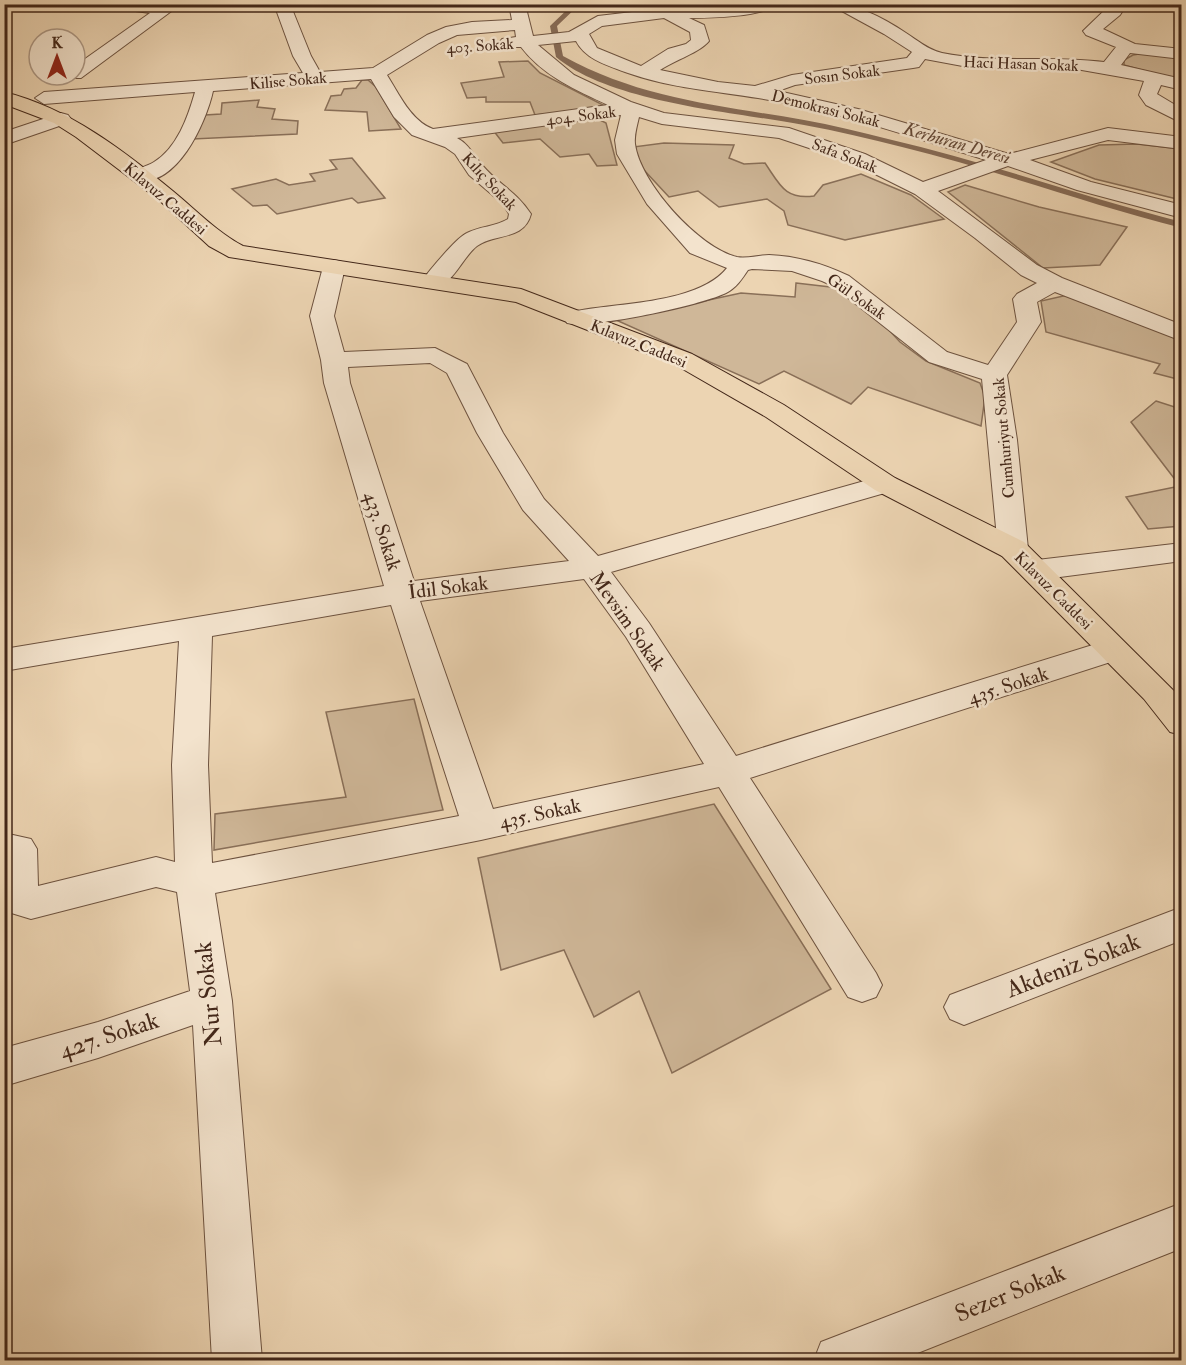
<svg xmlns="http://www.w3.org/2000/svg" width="1186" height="1365" font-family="'IM FELL Double Pica',serif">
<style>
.green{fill:#cfb798;stroke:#896f58;stroke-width:1.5}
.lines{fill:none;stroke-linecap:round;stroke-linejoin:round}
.stream{fill:#866b56;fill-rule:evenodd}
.minor-casing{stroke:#6d523f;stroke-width:2}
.major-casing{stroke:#432719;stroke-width:2}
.minor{fill:#f3e3cd;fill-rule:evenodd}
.major{fill:#ecd4b2;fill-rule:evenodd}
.labels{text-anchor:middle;stroke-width:5;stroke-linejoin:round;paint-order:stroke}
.far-street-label{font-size:16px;fill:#432719;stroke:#f3e3cd}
.far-water-label{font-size:18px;font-style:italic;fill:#654937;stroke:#f3e3cd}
.street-label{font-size:20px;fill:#432719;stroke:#f3e3cd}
.near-street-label{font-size:24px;fill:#432719;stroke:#f3e3cd}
</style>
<rect width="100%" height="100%" fill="#ecd4b2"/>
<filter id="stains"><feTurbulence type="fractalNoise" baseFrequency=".00333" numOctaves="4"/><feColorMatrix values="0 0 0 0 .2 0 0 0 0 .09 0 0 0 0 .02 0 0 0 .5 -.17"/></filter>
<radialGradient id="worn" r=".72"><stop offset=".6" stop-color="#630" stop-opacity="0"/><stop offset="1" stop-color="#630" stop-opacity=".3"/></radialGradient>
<!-- green -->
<g class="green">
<path d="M 1145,53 L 1181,58 L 1181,81 L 1124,65 L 1124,60 L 1133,55 Z"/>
<path d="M 528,61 L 540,73 L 607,107 L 535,115 L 530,102 L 486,102 L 486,97 L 467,98 L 461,83 L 504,77 L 499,62 Z"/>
<path d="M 362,80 L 368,80 L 376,87 L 401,129 L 369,131 L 367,112 L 325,110 L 331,96 L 341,95 L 344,89 L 356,88 Z"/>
<path d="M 259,100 L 257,107 L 275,109 L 272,119 L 298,121 L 297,134 L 193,139 L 205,115 L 221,114 L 222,103 Z"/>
<path d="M 594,117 L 606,123 L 617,165 L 597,166 L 589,154 L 560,157 L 540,139 L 503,143 L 493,130 Z"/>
<path d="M 664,143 L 734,145 L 729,158 L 744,164 L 765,163 C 780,185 785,200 814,196 L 823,185 L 861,174 L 911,195 L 944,219 L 845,240 L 788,225 L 784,211 L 767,199 L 719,207 L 698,191 L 669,197 L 644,170 L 633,147 Z"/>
<path d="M 1137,144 L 1181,149 L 1181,200 L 1095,179 L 1051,162 L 1099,145 Z"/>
<path d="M 352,158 L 385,198 L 358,203 L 352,198 L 277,214 L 267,205 L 253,206 L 232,189 L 276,179 L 289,185 L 315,181 L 310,174 L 337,169 L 330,160 Z"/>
<path d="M 965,185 L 1039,207 L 1127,227 L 1100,265 L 1043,268 L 948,192 Z"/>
<path d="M 796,283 L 839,288 L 876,316 L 900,342 L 926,361 L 980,383 L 985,397 L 981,426 L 868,387 L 851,404 L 784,371 L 759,384 L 616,320 L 741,293 L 795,297 Z"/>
<path d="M 1072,294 L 1181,339 L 1181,380 L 1154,373 L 1160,364 L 1046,332 L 1041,301 Z"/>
<path d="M 1156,401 L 1181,409 L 1181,526 L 1148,529 L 1126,497 L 1180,486 L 1131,422 Z"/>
<path d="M 414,699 L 443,810 L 214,850 L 215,814 L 346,797 L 326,712 Z"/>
<path d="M 714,804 L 831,989 L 672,1073 L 639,991 L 594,1017 L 564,950 L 501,970 L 478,858 Z"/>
</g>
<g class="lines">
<!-- stream -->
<path class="stream" d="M 573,4 L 580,4 L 557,26 L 563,56 C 641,99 718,105 804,120 C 832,125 860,132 888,139 C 987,162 1083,197 1182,222 L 1182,228 C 1087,204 996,170 902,147 C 870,139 837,131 804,125 C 735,112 611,103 556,57 L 550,26 Z"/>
<!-- minor casing -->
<g class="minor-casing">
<g id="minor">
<path d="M 113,4 L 181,4 L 81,78 L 69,78 L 67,75 L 75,75 L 75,66 L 150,13 L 121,9 Z"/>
<path d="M 274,4 L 290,4 L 311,56 L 320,72 L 373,68 L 427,35 L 446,27 L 472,22 L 512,20 L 509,4 L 525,4 L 533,36 L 569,32 L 598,16 L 658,9 L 664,4 L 674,8 L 777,4 C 764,17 708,18 689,18 L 704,25 L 709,41 C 699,53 675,60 660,70 L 718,82 L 755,86 L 792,75 L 907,58 L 912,52 L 884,34 L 829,4 C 857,4 882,17 906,33 C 917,40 928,50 942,53 C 995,64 1050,55 1104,62 L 1116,47 L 1086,35 L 1083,31 L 1111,4 L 1127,4 L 1120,15 L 1103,29 L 1135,44 L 1182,49 L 1182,59 L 1130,53 L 1121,65 L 1182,79 L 1182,90 L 1161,85 L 1157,94 L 1182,109 L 1182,123 L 1146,105 L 1139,95 L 1144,81 L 1076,69 L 968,67 L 925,59 L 919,67 L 913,68 L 795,85 L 778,91 L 858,109 L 1009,154 L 1108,128 L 1182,137 L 1182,149 L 1108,140 L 1030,160 L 1091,182 L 1182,205 L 1182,218 L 1077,190 L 1008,166 L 938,191 L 1037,265 L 1062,278 L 1182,325 L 1182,341 L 1055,292 L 1037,302 L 1041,322 L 1007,375 L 1017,440 L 1028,549 L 1024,556 L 1013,558 L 1002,556 L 998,549 L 982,379 L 929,362 L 833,286 L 822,281 L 792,271 L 752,269 L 748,270 C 742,279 736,288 726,293 C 701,305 593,329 567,323 L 564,318 L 567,313 C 612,302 696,306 727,268 L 690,253 L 647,204 L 617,154 L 615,140 L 621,115 L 457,138 C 470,145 473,155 483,166 C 499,185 515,190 531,214 C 524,241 495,233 477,246 C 460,259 451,293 425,287 L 421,282 C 429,271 457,237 467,233 C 480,226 495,227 508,219 L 509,214 L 503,204 L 469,175 L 455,154 L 445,147 L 412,135 L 394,117 L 371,79 L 213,91 C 206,123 176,191 133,180 L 130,176 C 135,168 146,167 154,162 C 177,148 188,117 195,92 L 44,104 L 35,98 L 44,92 L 303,73 L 293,56 ZM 664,18 L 690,32 L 691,40 L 686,44 L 668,49 L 641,66 L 597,48 L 589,34 L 602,26 ZM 515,30 L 516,37 L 502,39 L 499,43 L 502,47 L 521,47 C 543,76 576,90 608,105 L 433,129 C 411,121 399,94 387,75 L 439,43 L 457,35 ZM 576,41 C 586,60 609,66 628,73 C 670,88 715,91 758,98 C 835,110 911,137 986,160 L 923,182 L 865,154 L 789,128 L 664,113 L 631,102 L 574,75 L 538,45 ZM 639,117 L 662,124 L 779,138 L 851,162 L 915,194 L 975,238 L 1021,275 L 1037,283 L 1017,294 L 1013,299 L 1017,322 L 988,365 L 947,352 L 849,276 C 824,264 797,256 769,255 C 759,255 747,259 737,257 C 699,248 640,183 635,144 C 634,135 637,126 639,117 Z"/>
<path d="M 61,113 L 68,115 L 71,119 L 68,123 L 4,145 L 4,132 Z"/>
<path d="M 334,260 L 342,262 L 345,267 L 334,316 L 344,352 L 435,348 L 467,364 L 503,433 L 544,499 L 598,556 L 875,478 L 885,476 L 895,478 L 899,484 L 895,490 L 611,572 L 649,623 L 736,756 L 1112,639 L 1123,642 L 1128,650 L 1123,658 L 750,778 L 876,973 L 882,985 L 876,997 L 862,1002 L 848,997 L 719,787 L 481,840 L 215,893 L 232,1001 L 262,1360 L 212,1360 L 193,1025 L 98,1058 L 4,1086 L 4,1048 L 98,1022 L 190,991 L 177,892 L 156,887 L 31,919 L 8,912 L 4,905 L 4,833 L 31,839 L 37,849 L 38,886 L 156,857 L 175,862 L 172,765 L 179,641 L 4,671 L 4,649 L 384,586 L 324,383 L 321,360 L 310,316 L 323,267 L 326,262 ZM 430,363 L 447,373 L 477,433 L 523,510 L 569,561 L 414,581 L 350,383 L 348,367 ZM 584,579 L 626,637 L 704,764 L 493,809 L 420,601 ZM 391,605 L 459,816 L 212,863 L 208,765 L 212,636 Z"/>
<path d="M 1182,543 L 1182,561 L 1037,580 L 1026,577 L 1022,570 L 1026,563 L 1037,560 Z"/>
<path d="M 1182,907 L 1182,940 L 964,1025 L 950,1019 L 944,1007 L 950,995 Z"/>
<path d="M 1182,1203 L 1182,1248 L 900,1360 L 814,1360 L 821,1342 Z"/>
</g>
</g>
<!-- major casing -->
<g class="major-casing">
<path id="major" d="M 4,92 C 69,108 124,151 174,192 C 197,211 217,232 243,246 L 521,289 L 692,354 L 784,405 L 895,478 L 1024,542 L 1182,699 L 1182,735 L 1170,732 L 1144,699 L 1002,556 L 875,490 L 766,417 L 674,364 L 516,302 L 229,257 L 209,246 L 159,200 L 76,137 L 54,123 L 4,104 Z"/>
</g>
<!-- minor -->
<use href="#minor" class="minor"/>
<!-- major -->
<use href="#major" class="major"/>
</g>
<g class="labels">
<!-- far-street labels -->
<g class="far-street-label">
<text transform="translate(480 45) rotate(-4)" y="6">403. Sokak</text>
<text transform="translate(1021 63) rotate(2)" y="6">Haci Hasan Sokak</text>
<text transform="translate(842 74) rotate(-7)" y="6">Sosın Sokak</text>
<text transform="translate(288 80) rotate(-5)" y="6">Kilise Sokak</text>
<text transform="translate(826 108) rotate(14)" y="6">Demokrasi Sokak</text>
<text transform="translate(581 115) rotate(-7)" y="6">404. Sokak</text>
<text transform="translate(845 155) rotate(21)" y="6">Safa Sokak</text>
<text transform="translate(490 181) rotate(47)" y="6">Kılıç Sokak</text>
<text transform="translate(166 198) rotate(40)" y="6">Kılavuz Caddesi</text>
<text transform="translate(857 296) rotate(35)" y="6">Gül Sokak</text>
<text transform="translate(639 343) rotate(22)" y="6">Kılavuz Caddesi</text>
<text transform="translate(1003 438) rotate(-95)" y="6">Cumhuriyut Sokak</text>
<text transform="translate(1054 590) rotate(45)" y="6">Kılavuz Caddesi</text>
</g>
<!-- far-water labels -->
<g class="far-water-label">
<text transform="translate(957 143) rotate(16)" y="6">Kerburan Deresi</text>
</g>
<!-- street labels -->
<g class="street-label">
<text transform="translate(383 531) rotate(72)" y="7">433. Sokak</text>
<text transform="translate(448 587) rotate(-7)" y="7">İdil Sokak</text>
<text transform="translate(628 621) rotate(55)" y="7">Mevsim Sokak</text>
<text transform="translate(1008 685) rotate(-18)" y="7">435. Sokak</text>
<text transform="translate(540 813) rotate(-12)" y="7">435. Sokak</text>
</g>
<!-- near-street labels -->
<g class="near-street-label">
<text transform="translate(1073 965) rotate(-21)" y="8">Akdeniz Sokak</text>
<text transform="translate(208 994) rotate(-96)" y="8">Nur Sokak</text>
<text transform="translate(109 1035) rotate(-18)" y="8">427. Sokak</text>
<text transform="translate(1010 1293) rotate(-22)" y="8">Sezer Sokak</text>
</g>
</g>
<!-- margin -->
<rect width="1186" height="1365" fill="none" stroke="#ecd4b2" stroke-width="24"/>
<rect x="6" y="6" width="1174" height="1353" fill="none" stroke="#432719" stroke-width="3"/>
<rect x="12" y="12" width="1162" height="1341" fill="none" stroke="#432719" stroke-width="1.5"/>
<!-- north arrow -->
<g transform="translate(57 57)"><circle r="28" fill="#f3e3cd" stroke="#ad9885" stroke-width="1.5"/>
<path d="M0-4.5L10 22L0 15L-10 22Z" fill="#8f2418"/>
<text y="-9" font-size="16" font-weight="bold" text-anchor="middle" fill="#432719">K</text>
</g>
<rect width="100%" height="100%" filter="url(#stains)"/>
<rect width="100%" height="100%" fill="url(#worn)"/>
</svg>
